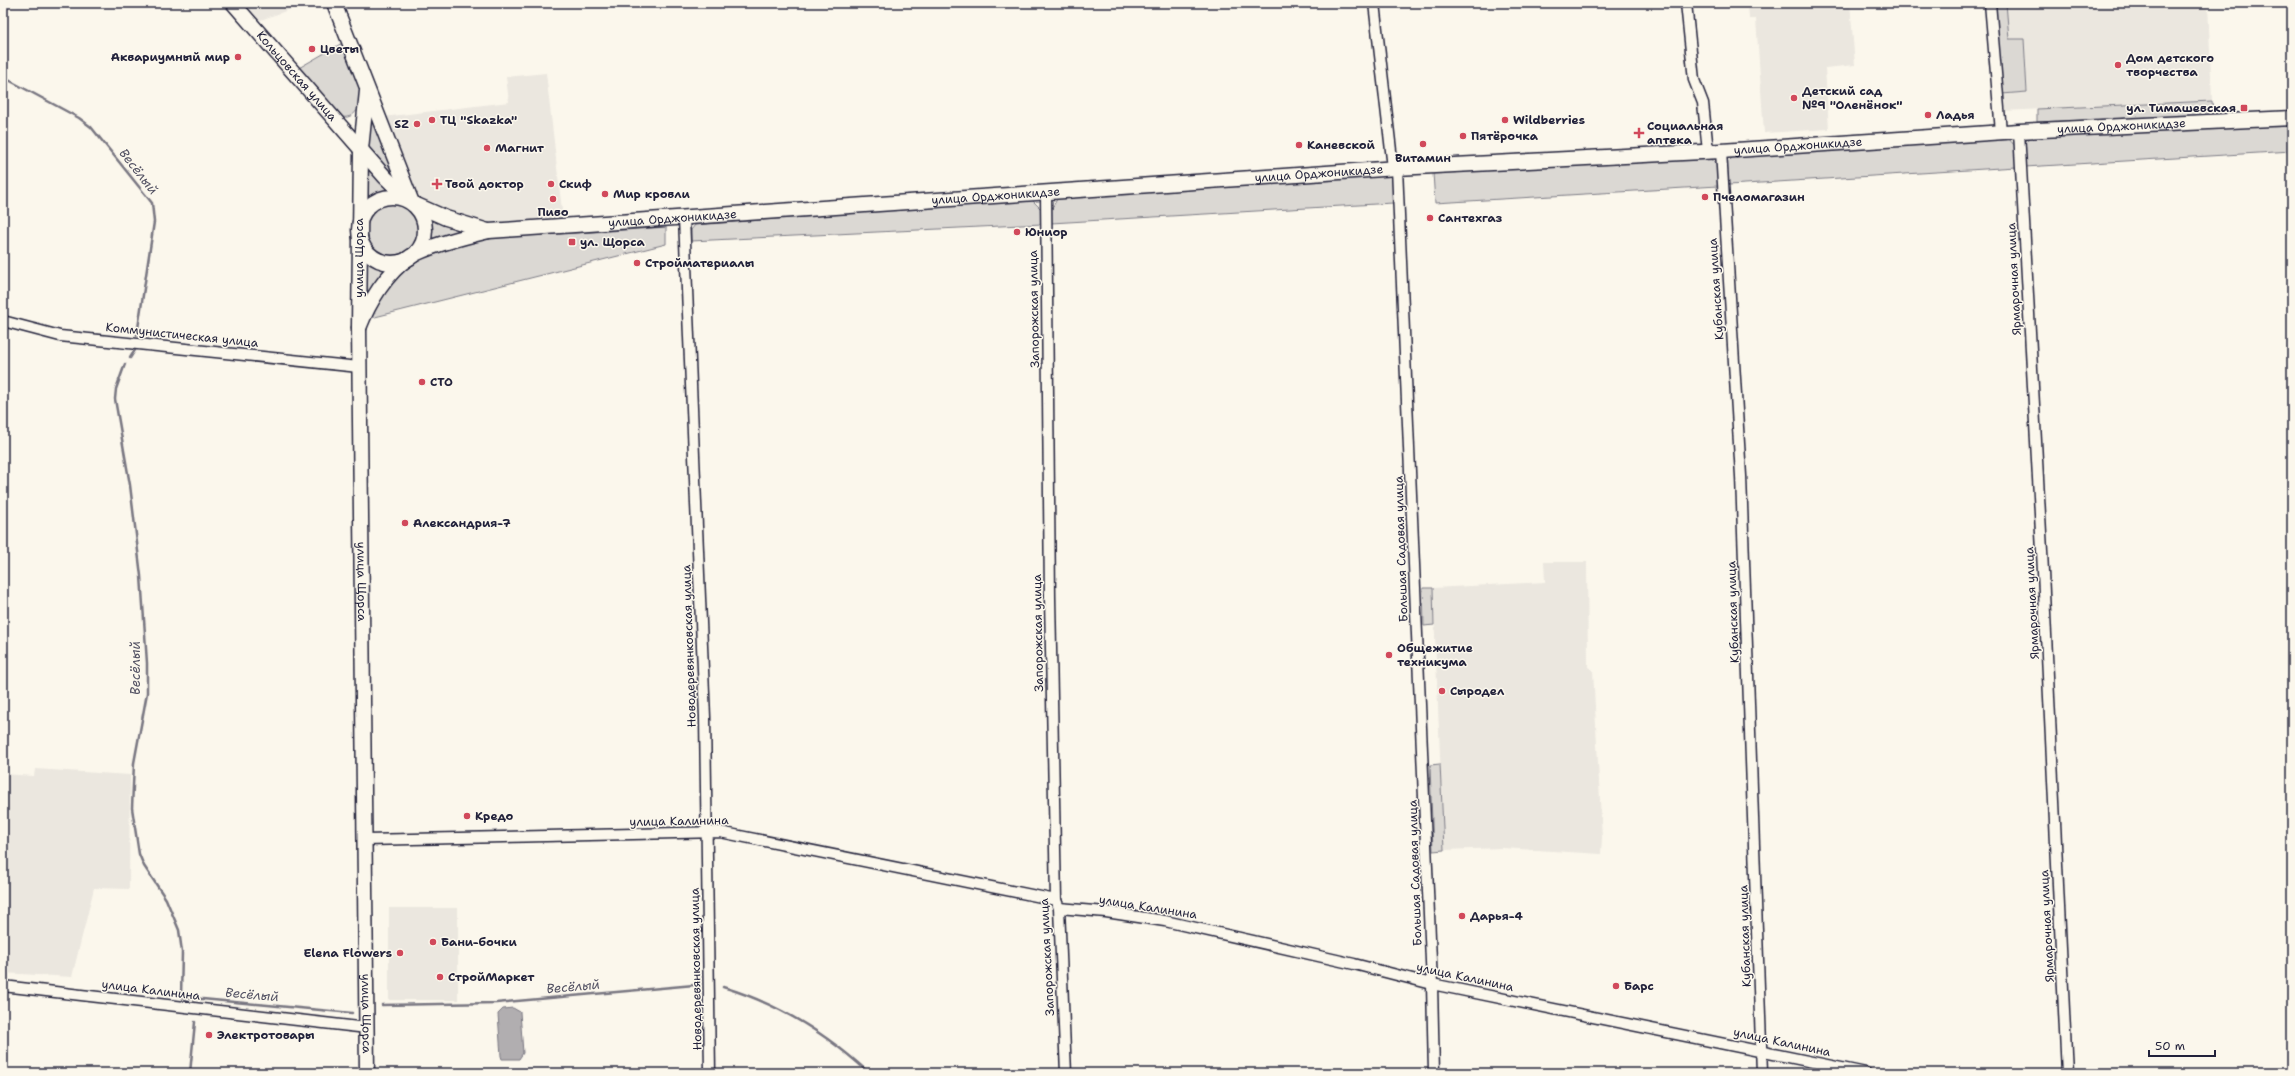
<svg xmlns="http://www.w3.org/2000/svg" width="2295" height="1076" font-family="'Shantell Sans',sans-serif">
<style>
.built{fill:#ebe7df}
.green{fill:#dbd8d3;stroke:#7e7d87}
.water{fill:#b1aeb0;stroke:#787681}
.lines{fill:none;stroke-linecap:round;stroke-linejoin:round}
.stream{stroke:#787681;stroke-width:2.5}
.street-casing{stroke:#22223b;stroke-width:13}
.secondary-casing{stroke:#22223b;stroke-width:17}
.street{stroke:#fbf7ec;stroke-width:10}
.secondary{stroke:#fbf7ec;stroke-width:14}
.poi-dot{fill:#d1495b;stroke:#fbf7ec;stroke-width:1.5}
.labels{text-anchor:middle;stroke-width:3;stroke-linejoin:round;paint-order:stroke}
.poi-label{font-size:12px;font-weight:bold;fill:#22223b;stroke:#fbf7ec;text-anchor:start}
.street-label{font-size:12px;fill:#22223b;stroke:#fbf7ec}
.water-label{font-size:13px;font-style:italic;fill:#545364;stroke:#fbf7ec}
</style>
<rect width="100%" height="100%" fill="#fbf7ec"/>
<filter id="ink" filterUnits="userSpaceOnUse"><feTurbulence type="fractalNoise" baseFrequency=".025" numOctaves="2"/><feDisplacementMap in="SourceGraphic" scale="8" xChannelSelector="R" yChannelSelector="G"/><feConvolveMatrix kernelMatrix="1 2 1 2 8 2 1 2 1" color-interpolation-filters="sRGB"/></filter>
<g filter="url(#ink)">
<!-- built -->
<g class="built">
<path d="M 238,3 L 308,3 L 255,22 Z"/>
<path d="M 1750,3 L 1850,3 L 1855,65 L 1825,68 L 1829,129 L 1764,133 L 1756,19 L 1749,19 L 1748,4 Z"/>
<path d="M 2006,3 L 2208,3 L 2212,101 L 2003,111 L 2002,94 L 2027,92 L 2024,39 L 2009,39 Z"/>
<path d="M 546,73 L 563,219 L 484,223 L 418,202 L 383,117 L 509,102 L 506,77 Z"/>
<path d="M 1544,562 L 1587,562 L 1588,667 L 1593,670 L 1602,837 L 1601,854 L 1502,848 L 1444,850 L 1433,588 L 1545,582 Z"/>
<path d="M 35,769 L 130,775 L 129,889 L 94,888 L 72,977 L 3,973 L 3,774 L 34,776 Z"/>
<rect x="389" y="908" width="69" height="92"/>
</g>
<!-- green -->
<g class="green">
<path d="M 1994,3 L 2006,3 L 2009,39 L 2024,39 L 2027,92 L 2002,94 Z"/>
<path d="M 344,42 C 350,57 358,73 362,89 C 365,100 356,120 342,117 L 297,69 Z"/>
<path d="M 2212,101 L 2213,115 L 2037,122 L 2037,109 Z"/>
<path d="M 370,109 L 400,187 L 366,148 Z"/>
<path d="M 2292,123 L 2292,151 L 2025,167 L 2024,144 L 2029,137 Z"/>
<path d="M 2008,138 L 2015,146 L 2016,167 L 1729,185 L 1727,163 L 1734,156 Z"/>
<path d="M 1709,157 L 1717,164 L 1718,186 L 1435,203 L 1433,173 Z"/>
<path d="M 366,162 L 391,191 L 377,194 L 366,203 Z"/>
<path d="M 1392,175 L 1393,203 L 1051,223 L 1051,210 L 1057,199 Z"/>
<path d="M 1032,200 L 1041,209 L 1042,224 L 691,241 L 691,230 L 695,225 Z"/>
<circle cx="392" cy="229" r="26"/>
<path d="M 429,216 L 471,231 L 429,244 L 432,225 Z"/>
<path d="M 666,227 L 666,244 L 367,319 C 371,308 379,299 387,289 C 430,236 494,238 557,234 C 593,232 630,230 666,227 Z"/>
<path d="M 364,257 L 378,266 L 388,269 L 365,303 Z"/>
<path d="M 1423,588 L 1433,588 L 1434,625 L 1424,626 Z"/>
<path d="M 1440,764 L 1444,850 L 1433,851 L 1430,765 Z"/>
</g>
<!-- water -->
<path class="water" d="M 513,1008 L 520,1012 L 523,1053 L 519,1059 L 502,1059 L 501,1056 L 498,1014 L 503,1009 Z"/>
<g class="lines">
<!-- stream -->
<g class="stream">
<path d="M 3,77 L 79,118 L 91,127 L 152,203 L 154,222 L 137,335"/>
<path d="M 130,358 L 135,350"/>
<path d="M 125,364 L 116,389 L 115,399 L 130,485 L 141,576 L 147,663 L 147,693 L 134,763 L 132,808 L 139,854 L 144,866 L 166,899 L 179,930 L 182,952 L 181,997 L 352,1013"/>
<path d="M 723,987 C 779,1004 826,1033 869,1073"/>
<path d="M 382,1005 L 496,1003 L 694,985"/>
<path d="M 190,1073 L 195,1022"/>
</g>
<!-- street casing -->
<g class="street-casing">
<g id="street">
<path d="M 1374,3 L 1393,168"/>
<path d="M 1686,3 L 1694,80 L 1703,103 L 1708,151"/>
<path d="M 1990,3 L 2001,132"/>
<path d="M 2019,131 L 2042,551 L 2067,1073"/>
<path d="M 1721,151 L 1741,476 L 1762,1073"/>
<path d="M 1397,168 L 1432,984 L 1434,1073"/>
<path d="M 1046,192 L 1050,598 L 1056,900 L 1059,908 L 1066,1073"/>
<path d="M 684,218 L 705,717 L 710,1073"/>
<path d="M 3,321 L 60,336 L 359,367"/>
<path d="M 366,840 L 720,832 L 1056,900"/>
<path d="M 1059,908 L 1106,912 L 1165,921 L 1354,964 L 1432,984 L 1866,1073"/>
<path d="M 3,986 L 367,1028"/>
</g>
</g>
<!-- secondary casing -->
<g class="secondary-casing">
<g id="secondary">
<path id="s1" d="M 233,3 L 385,177 L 412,203 L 446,218 L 488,231"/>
<path d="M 334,3 L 411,200"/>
<path id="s2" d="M 367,91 L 361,149 L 359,328 L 367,1073"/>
<circle cx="392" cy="230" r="33"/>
<path id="s3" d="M 359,328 C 369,302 386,273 410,257 C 429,245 468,236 489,231 L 1397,168 L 1721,151 L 2019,131 L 2292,118"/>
</g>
</g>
<!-- street -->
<use href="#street" class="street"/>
<!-- secondary -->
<use href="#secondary" class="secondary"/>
</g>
</g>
<!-- markers -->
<g class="poi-dot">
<circle cx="312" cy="49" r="4"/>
<circle cx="238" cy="57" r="4"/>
<circle cx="2118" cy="65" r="4"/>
<circle cx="1794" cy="98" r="4"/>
<rect x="2240" y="104" width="8" height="8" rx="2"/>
<circle cx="1928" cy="115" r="4"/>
<circle cx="432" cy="120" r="4"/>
<circle cx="1505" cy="120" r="4"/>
<circle cx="417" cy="124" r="4"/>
<path d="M1637 127h4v4h4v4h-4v4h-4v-4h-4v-4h4z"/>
<circle cx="1463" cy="136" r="4"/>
<circle cx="1423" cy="144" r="4"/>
<circle cx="1299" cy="145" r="4"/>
<circle cx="487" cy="148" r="4"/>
<path d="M435 178h4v4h4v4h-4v4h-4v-4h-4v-4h4z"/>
<circle cx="551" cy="184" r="4"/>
<circle cx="605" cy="194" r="4"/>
<circle cx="1705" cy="197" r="4"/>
<circle cx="553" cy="199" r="4"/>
<circle cx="1430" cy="218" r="4"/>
<circle cx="1017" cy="232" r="4"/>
<rect x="568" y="238" width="8" height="8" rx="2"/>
<circle cx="637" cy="263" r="4"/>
<circle cx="422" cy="382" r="4"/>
<circle cx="405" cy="523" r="4"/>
<circle cx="1389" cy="655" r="4"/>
<circle cx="1442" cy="691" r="4"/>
<circle cx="467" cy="816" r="4"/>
<circle cx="1462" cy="916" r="4"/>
<circle cx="433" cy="942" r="4"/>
<circle cx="400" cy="953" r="4"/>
<circle cx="440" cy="977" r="4"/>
<circle cx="1616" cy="986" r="4"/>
<circle cx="209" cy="1035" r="4"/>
</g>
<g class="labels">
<!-- poi labels -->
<g class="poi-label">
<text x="320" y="53">Цветы</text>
<text x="230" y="61" text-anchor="end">Аквариумный мир</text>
<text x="2126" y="62">Дом детского<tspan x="2126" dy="14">творчества</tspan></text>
<text x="1802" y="95">Детский сад<tspan x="1802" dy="14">№9 "Оленёнок"</tspan></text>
<text x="2236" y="112" text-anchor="end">ул. Тимашевская</text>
<text x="1936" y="119">Ладья</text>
<text x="440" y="124">ТЦ "Skazka"</text>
<text x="1513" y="124">Wildberries</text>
<text x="409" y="128" text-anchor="end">SZ</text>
<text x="1647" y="130">Социальная<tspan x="1647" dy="14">аптека</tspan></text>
<text x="1471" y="140">Пятёрочка</text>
<text x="1307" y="149">Каневской</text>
<text x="495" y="152">Магнит</text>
<text x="1423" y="162" text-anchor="middle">Витамин</text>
<text x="445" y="188">Твой доктор</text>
<text x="559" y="188">Скиф</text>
<text x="613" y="198">Мир кровли</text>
<text x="1713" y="201">Пчеломагазин</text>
<text x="553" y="216" text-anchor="middle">Пиво</text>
<text x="1438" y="222">Сантехгаз</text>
<text x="1025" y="236">Юниор</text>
<text x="580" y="246">ул. Щорса</text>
<text x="645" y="267">Стройматериалы</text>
<text x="430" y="386">СТО</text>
<text x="413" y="527">Александрия-7</text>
<text x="1397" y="652">Общежитие<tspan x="1397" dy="14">техникума</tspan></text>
<text x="1450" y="695">Сыродел</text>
<text x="475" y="820">Кредо</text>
<text x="1470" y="920">Дарья-4</text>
<text x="441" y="946">Бани-бочки</text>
<text x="392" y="957" text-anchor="end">Elena Flowers</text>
<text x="448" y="981">СтройМаркет</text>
<text x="1624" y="990">Барс</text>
<text x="217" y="1039">Электротовары</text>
</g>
<!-- street labels -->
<g class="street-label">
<text dy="4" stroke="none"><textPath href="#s1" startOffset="97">Кольцовская улица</textPath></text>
<text dy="4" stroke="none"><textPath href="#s3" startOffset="1808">улица Орджоникидзе</textPath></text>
<text dy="4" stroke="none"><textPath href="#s3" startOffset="1484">улица Орджоникидзе</textPath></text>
<text dy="4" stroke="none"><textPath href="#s3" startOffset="1004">улица Орджоникидзе</textPath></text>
<text dy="4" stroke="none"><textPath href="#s3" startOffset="680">улица Орджоникидзе</textPath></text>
<text dy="4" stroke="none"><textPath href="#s3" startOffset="356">улица Орджоникидзе</textPath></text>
<text transform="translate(359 258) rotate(-90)" y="4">улица Щорса</text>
<text transform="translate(2014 279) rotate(-93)" y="4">Ярмарочная улица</text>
<text transform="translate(1716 289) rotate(-94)" y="4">Кубанская улица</text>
<text transform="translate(1034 309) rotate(-91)" y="4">Запорожская улица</text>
<text transform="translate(182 335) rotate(6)" y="4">Коммунистическая улица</text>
<text transform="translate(1401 549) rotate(-92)" y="4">Большая Садовая улица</text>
<text dy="4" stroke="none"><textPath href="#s2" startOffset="491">улица Щорса</textPath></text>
<text transform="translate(2032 603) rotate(-93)" y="4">Ярмарочная улица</text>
<text transform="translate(1733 612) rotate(-92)" y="4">Кубанская улица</text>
<text transform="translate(1038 633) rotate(-91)" y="4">Запорожская улица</text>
<text transform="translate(689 646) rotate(-92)" y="4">Новодеревянковская улица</text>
<text transform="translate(679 821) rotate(-1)" y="4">улица Калинина</text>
<text transform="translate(1415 873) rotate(-92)" y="4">Большая Садовая улица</text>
<text transform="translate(1148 907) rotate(9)" y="4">улица Калинина</text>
<text transform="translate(2047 926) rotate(-93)" y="4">Ярмарочная улица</text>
<text transform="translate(1745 936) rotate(-92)" y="4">Кубанская улица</text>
<text transform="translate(1047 957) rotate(-93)" y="4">Запорожская улица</text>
<text transform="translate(696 969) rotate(-91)" y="4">Новодеревянковская улица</text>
<text transform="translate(1465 977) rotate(12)" y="4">улица Калинина</text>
<text transform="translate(151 990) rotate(7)" y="4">улица Калинина</text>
<text dy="4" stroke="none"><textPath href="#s2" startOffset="923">улица Щорса</textPath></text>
<text transform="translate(1782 1042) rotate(12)" y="4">улица Калинина</text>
</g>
<!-- water labels -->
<g class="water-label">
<text transform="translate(139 171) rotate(52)" y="5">Весёлый</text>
<text transform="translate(135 668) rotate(-90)" y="5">Весёлый</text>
<text transform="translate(573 986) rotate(-5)" y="5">Весёлый</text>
<text transform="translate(252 994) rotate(5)" y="5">Весёлый</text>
</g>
</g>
<!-- margin -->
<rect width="2295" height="1076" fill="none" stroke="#fbf7ec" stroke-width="16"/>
<rect x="8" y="8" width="2279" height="1060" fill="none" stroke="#22223b" stroke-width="1.5" filter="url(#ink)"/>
<!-- scale -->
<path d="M2149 1050v6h66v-6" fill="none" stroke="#22223b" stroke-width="2"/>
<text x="2155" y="1050" font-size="12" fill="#22223b" stroke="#fbf7ec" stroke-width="3" paint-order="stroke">50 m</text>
</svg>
